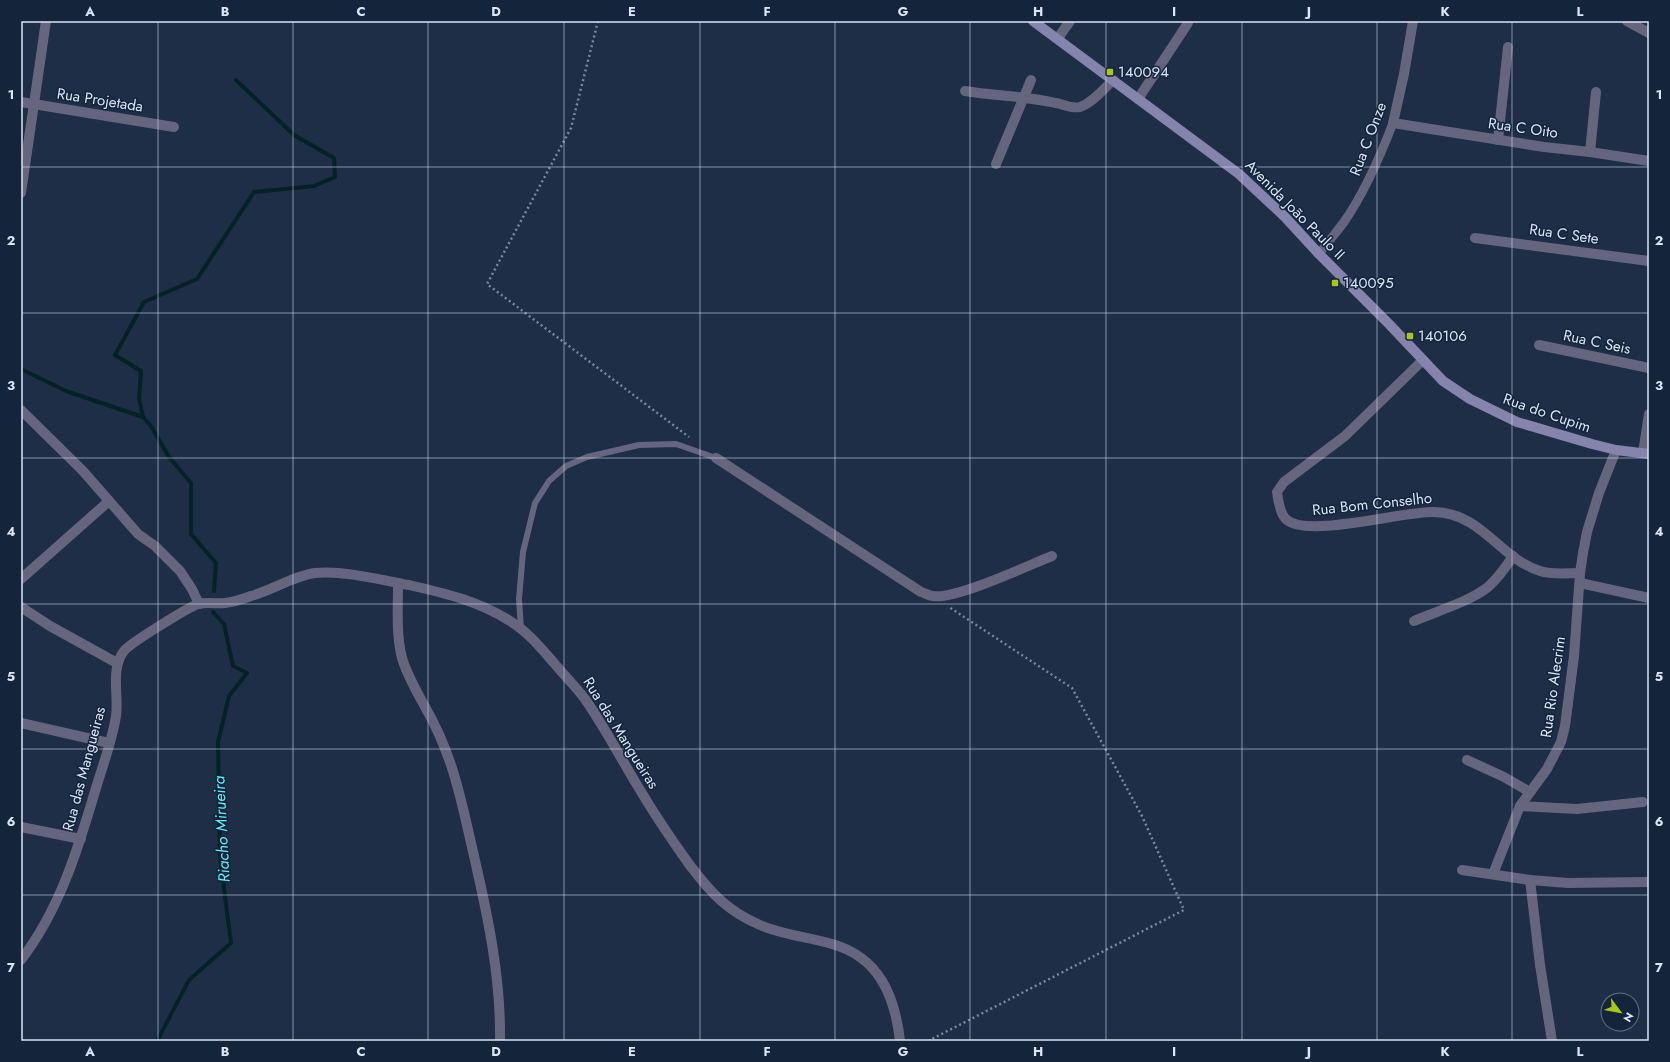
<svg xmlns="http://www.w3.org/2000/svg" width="1670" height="1062" font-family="Jost,sans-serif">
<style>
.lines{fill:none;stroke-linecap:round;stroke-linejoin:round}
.stream{stroke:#042225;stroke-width:4}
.path{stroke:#7b899d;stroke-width:2.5;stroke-dasharray:2 3;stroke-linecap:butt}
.service{stroke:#65657e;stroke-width:6}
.pedestrian{stroke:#65657e;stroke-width:9}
.minor{stroke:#65657e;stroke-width:10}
.secondary{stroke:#8584ac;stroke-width:10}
.grid{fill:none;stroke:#dae5f5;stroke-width:1;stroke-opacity:0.55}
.poi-dot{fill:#a7c71e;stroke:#14243b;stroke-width:1.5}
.labels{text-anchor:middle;stroke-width:3;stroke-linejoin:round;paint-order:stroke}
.poi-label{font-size:15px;fill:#dae5f5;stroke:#14243b;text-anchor:start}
.street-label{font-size:15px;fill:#dae5f5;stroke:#14243b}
.water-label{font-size:16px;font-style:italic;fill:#64ebf6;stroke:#14243b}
.neatline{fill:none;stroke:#dae5f5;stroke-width:1.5}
.grid-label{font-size:13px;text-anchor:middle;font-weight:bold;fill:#dae5f5}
</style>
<rect width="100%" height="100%" fill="#1d2e46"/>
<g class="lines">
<!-- stream -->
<g class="stream">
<path d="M 21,369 L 66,391 L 143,417 L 151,426 L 169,457 L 191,483 L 191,534 L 216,563 L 214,591"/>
<path d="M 143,417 L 139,398 L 141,371 L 115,355 L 144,302 L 197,279 L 254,192 L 314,186 L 335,177 L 334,158 L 294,135 L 236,80"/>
<path d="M 157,1041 L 189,980 L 231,943 L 220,857 L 218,742 L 229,696 L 247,673 L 233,666 L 224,624 L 213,612"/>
</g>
<!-- path -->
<g class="path">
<path d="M 598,21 L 571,128 L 487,284 L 689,437"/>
<path d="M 928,1041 L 1184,910 L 1142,816 L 1072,688 L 949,607"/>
</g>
<!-- service -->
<path class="service" d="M 521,629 L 519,599 L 523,552 L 535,503 L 549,481 L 566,466 L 587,457 L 639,445 L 676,444 L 716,458"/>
<!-- pedestrian -->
<path class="pedestrian" d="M 1319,254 C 1327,243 1336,233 1344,222 C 1365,192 1380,157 1393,123"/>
<!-- minor -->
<g class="minor">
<path d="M 1413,21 L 1404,74 L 1393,123 L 1544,147 L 1590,152 L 1649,161"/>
<path d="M 1627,21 L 1649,33"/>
<path d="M 1058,38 L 1070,21"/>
<path d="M 965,91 C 995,96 1026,96 1056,103 C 1063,104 1072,109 1080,107 C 1092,103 1104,89 1113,80"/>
<path d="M 1138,99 L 1188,23"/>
<path d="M 21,102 L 174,127"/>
<path d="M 1498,140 L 1508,47"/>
<path d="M 1590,152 L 1596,92"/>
<path d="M 996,164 L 1031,80"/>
<path d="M 21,193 L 46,21"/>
<path d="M 1475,238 L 1649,261"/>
<path d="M 1539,345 L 1649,368"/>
<path d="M 1423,360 L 1345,436 L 1284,482 L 1277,492 C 1278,500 1280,515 1287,520 C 1308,538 1404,511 1434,512 C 1482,513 1499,558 1540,571 C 1553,575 1567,573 1580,573"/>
<path d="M 21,410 L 83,471 L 138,534 L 155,546 L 180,571 L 192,589 L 199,604"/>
<path d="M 1643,453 L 1649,414"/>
<path d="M 716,458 L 921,592 C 925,593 929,596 933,596 C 955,600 1029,565 1052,556"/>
<path d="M 21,579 L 109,501"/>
<path d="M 398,583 C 398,608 396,635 402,658 C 407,675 416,690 424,705 C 435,724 444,744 451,765 C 461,795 467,826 474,856 C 488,917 501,978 500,1041"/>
<path d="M 1580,583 L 1649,598"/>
<path d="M 21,607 L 50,626 L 117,663"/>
<path d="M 1414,621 C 1437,611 1469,602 1488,587 C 1498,578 1506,567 1513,556"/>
<path d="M 21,723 L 109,743"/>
<path d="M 1467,760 L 1504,777 L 1530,792"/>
<path d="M 1520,806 L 1577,809 L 1643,802"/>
<path d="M 21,827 L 81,839"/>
<path d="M 1462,870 L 1530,880 L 1568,883 L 1649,882"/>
<path d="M 1493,874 L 1520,806 L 1547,769 L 1561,742 L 1565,726 L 1574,656 L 1580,573 L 1583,553 L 1587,532 L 1599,493 L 1616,450"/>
<path d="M 1530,880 L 1540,965 L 1552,1041"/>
<path d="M 21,960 C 60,909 78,849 96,788 C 103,765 112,741 116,716 C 119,695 110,669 124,651 C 130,643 189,607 198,604 C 207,602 217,604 225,603 C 234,602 243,599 251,596 C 273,590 293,576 315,573 C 342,570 382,580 409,585 C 444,593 479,601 510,621 C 527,631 541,648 554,663 C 564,675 575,686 585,699 C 604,726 620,757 637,785 C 653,812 671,839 689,864 C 710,892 727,911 760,925 C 783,935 808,937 832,944 C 879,957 895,996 900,1041"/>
</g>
<!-- secondary -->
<path class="secondary" d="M 1033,21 L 1239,174 L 1285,217 L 1319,254 L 1389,324 L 1443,381 L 1470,399 L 1517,422 L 1592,444 L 1616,450 L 1649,454"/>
</g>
<!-- grid -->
<path class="grid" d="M 158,21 L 158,1041M 293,21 L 293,1041M 428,21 L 428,1041M 564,21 L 564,1041M 700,21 L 700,1041M 835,21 L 835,1041M 970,21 L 970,1041M 1106,21 L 1106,1041M 1242,21 L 1242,1041M 1377,21 L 1377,1041M 1512,21 L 1512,1041M 21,167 L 1649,167M 21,313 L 1649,313M 21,458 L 1649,458M 21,604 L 1649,604M 21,749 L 1649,749M 21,895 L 1649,895"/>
<!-- markers -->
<g class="poi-dot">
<rect x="1106" y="68" width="8" height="8" rx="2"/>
<rect x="1331" y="279" width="8" height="8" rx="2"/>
<rect x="1406" y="332" width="8" height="8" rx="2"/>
</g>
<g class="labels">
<!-- poi labels -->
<g class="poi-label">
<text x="1118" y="77">140094</text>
<text x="1343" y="288">140095</text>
<text x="1418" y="341">140106</text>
</g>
<!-- street labels -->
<g class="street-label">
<text transform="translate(100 100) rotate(9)" y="5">Rua Projetada</text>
<text transform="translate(1523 128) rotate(8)" y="5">Rua C Oito</text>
<text transform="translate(1368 139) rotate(-69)" y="5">Rua C Onze</text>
<text transform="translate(1295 210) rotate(45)" y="5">Avenida João Paulo II</text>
<text transform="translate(1564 234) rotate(8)" y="5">Rua C Sete</text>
<text transform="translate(1597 342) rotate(12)" y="5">Rua C Seis</text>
<text transform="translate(1547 413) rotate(19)" y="5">Rua do Cupim</text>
<text transform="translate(1372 504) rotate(-6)" y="5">Rua Bom Conselho</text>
<text transform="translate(1553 687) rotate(-82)" y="5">Rua Rio Alecrim</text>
<text transform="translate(621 733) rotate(58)" y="5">Rua das Mangueiras</text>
<text transform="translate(84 769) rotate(-75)" y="5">Rua das Mangueiras</text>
</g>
<!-- water labels -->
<g class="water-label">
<text transform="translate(221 829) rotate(-93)" y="6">Riacho Mirueira</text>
</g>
</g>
<!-- border -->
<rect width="1670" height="1062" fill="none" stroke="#14243b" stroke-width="44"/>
<!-- north arrow -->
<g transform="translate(1620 1012) rotate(122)"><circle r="19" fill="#14243b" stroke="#637185"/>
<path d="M0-3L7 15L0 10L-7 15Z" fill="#a7c71e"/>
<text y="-6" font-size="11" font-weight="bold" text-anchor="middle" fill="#dae5f5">N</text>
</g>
<rect x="22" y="22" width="1626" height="1018" class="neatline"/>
<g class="grid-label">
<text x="90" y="16">A</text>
<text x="225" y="16">B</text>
<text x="361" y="16">C</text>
<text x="496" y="16">D</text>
<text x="632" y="16">E</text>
<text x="767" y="16">F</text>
<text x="903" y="16">G</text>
<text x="1038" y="16">H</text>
<text x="1174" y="16">I</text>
<text x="1309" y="16">J</text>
<text x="1445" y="16">K</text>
<text x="1580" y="16">L</text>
<text x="11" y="99">1</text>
<text x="1659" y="99">1</text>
<text x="11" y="245">2</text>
<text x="1659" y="245">2</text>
<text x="11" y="390">3</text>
<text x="1659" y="390">3</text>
<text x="11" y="536">4</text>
<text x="1659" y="536">4</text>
<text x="11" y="681">5</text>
<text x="1659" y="681">5</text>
<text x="11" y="826">6</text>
<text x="1659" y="826">6</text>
<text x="11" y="972">7</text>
<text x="1659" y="972">7</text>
<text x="90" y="1056">A</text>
<text x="225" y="1056">B</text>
<text x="361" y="1056">C</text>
<text x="496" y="1056">D</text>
<text x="632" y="1056">E</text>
<text x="767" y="1056">F</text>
<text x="903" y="1056">G</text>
<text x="1038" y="1056">H</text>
<text x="1174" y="1056">I</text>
<text x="1309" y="1056">J</text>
<text x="1445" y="1056">K</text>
<text x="1580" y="1056">L</text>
</g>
</svg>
